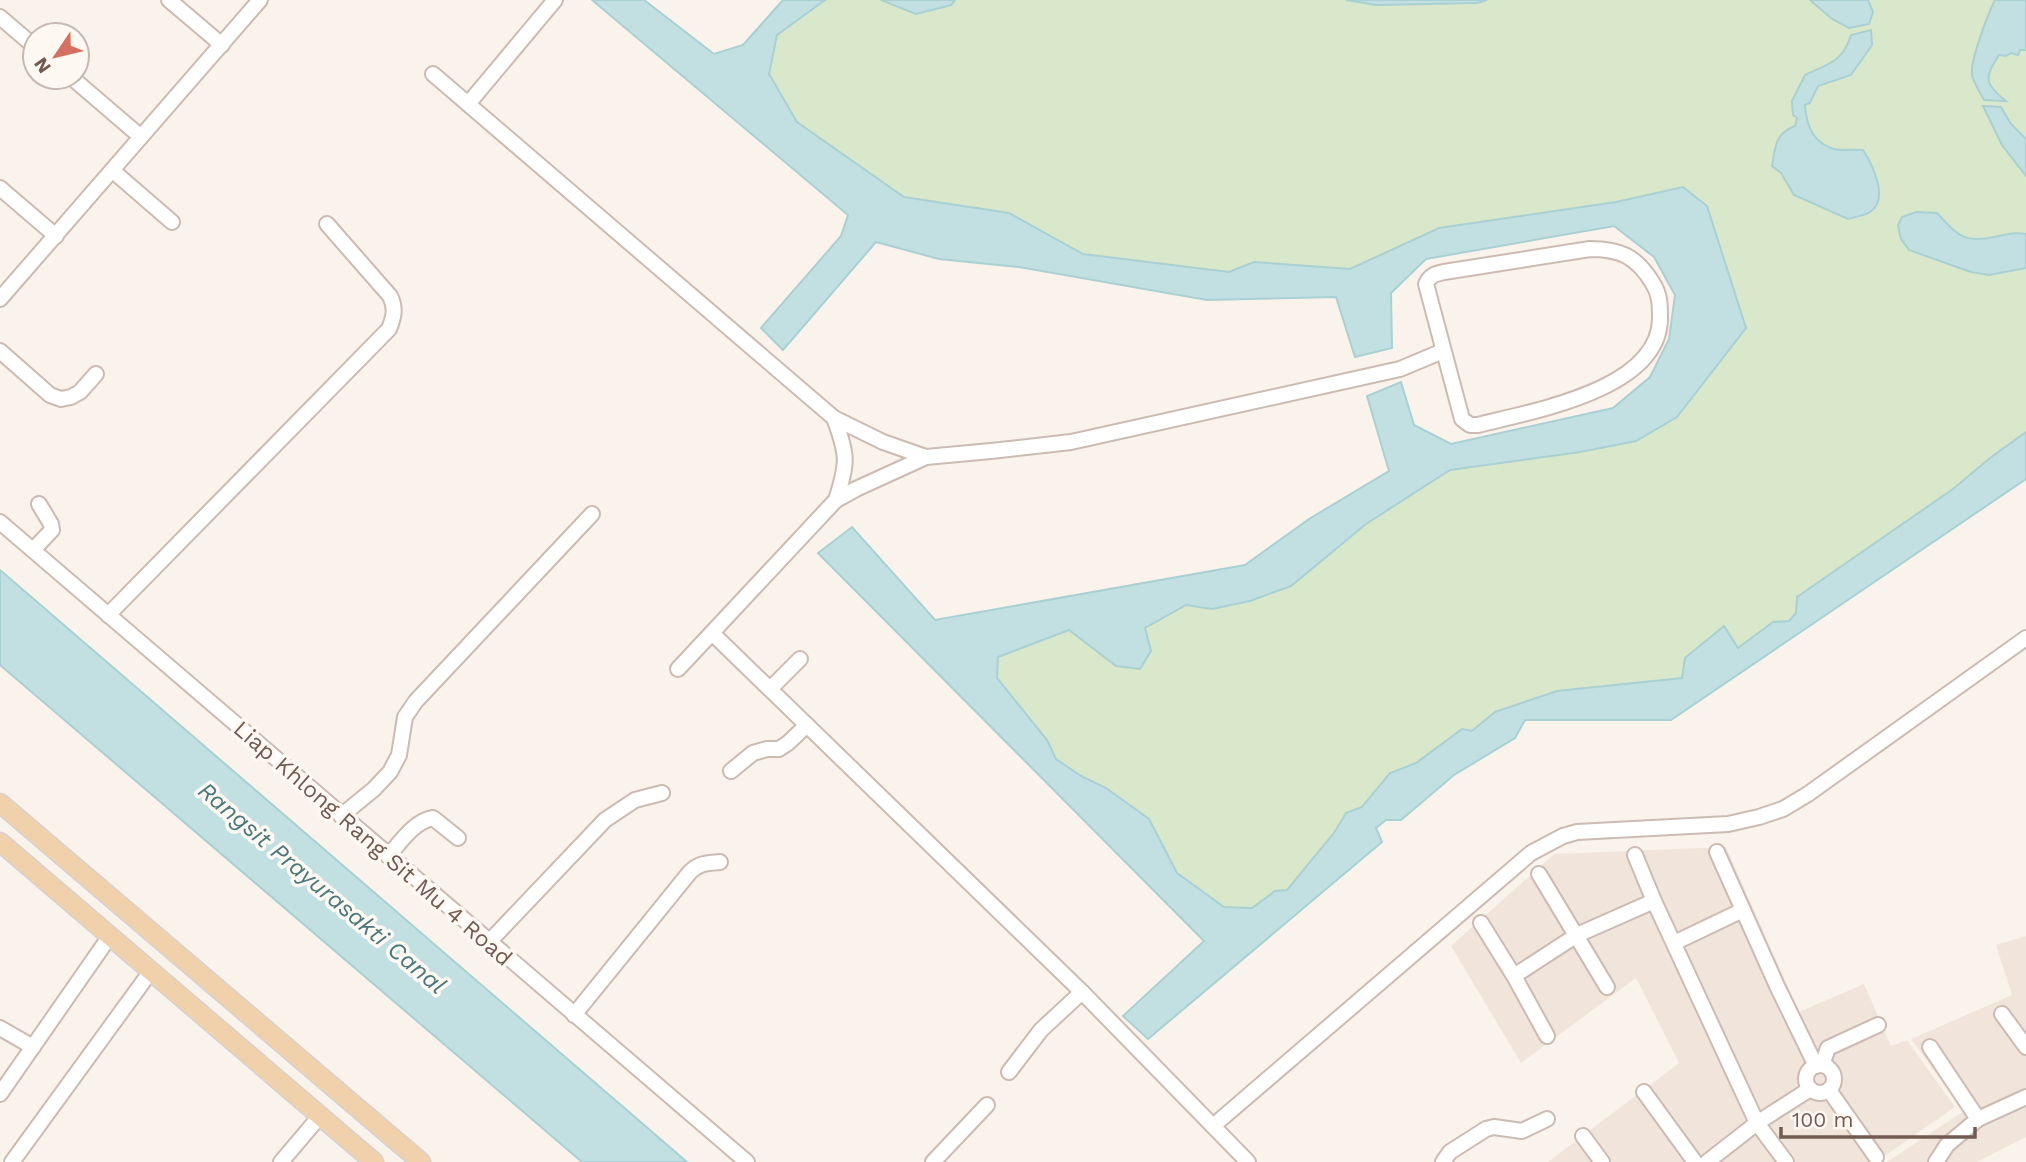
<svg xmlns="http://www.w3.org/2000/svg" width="2026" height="1162" font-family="'Work Sans',sans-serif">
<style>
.residential{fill:#f1e5db}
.green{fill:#d9e7cb}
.water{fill:#c2e0e2;stroke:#a9d0d3;stroke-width:2}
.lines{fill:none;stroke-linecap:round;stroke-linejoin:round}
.minor-casing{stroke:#ccbbb2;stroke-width:18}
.major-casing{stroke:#d8d1ce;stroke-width:21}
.minor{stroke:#fff;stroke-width:14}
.major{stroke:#f0d1ac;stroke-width:18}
.labels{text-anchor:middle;stroke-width:7;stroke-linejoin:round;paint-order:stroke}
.street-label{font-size:23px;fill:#735a51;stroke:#fdf8f2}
.water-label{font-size:24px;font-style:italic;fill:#4a787c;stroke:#fdf8f2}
</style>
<rect width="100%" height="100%" fill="#faf3eb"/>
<!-- residential -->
<g class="residential">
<path d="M 1726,847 L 1799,1012 L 1864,984 L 1891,1046 L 1907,1040 L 1955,1107 L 1876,1162 L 1548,1162 L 1679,1063 L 1636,978 L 1521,1063 L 1451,946 L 1554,854 Z"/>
<path d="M 2026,936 L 2026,1137 L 1977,1162 L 1887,1162 L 1964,1111 L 1911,1039 L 2012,995 L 1996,945 Z"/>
</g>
<!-- green -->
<path class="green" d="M 825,0 L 881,0 L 916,14 L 951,5 L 955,0 L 1346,0 L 1376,5 L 1476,3 L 1487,0 L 2026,0 L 2026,432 L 1990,458 L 1953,489 L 1796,613 L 1789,621 L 1773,622 L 1738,649 L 1724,626 L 1683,678 L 1557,691 L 1495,712 L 1472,731 L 1462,729 L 1416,763 L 1390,774 L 1362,807 L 1346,813 L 1334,833 L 1287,891 L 1275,891 L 1252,908 L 1224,908 L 1177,873 L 1149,819 L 1106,788 L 1081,776 L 1056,759 L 1047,740 L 997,678 L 998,657 L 1069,630 L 1116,666 L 1145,628 L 1186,605 L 1212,609 L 1250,601 L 1291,586 L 1366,524 L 1450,470 L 1580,452 L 1636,441 L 1677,417 L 1746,328 L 1683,187 L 1616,202 L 1439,228 L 1350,269 L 1254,262 L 1230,272 L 1083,254 L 1009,213 L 904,197 L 797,122 L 769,73 L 777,34 Z"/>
<!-- water -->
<g class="water">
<path d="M 592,0 L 644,0 L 714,54 L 743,45 L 783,0 L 825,0 L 777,35 L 769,74 L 797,122 L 904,197 L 1009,213 L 1083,254 L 1229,272 L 1254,262 L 1350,269 L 1439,228 L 1616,202 L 1683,187 L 1707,206 L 1746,328 L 1677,417 L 1636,441 L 1580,452 L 1450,470 L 1366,524 L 1291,586 L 1250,601 L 1212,609 L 1186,605 L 1145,628 L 1151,651 L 1140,669 L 1116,666 L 1069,630 L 998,657 L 997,678 L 1047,740 L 1056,759 L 1081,776 L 1106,788 L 1149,819 L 1177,873 L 1224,907 L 1252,908 L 1275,891 L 1287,890 L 1334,833 L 1346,813 L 1362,807 L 1390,773 L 1416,763 L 1462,729 L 1472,731 L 1495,712 L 1557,691 L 1682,678 L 1685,658 L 1724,626 L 1738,648 L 1773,622 L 1789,621 L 1796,613 L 1797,597 L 1953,489 L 1990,458 L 2026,432 L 2026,479 L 1671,720 L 1525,720 L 1515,738 L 1454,775 L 1401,820 L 1386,820 L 1376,828 L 1382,842 L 1148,1039 L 1123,1016 L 1204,941 L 818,553 L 852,527 L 935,620 L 1245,565 L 1309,519 L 1389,471 L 1367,396 L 1401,382 L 1414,425 L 1451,444 L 1613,408 L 1650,377 L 1669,339 L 1675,295 L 1654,257 L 1614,226 L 1426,259 L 1391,293 L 1392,348 L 1355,357 L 1336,297 L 1207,300 L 1019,267 L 939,259 L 876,242 L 783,350 L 761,328 L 841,236 L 848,215 Z"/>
<path d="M 881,0 L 955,0 L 951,5 L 916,14 Z"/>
<path d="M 1346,0 L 1487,0 L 1477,3 L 1376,5 Z"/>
<path d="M 1810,0 L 1868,0 L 1873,12 L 1869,24 L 1849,28 L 1832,19 Z"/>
<path d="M 1995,0 L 2026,0 L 2026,50 L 2020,50 L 2018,55 L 2011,53 L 2006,56 L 1999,55 C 1985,77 1983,83 2006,101 L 1984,100 C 1980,92 1974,84 1972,75 C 1970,60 1988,14 1995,0 Z"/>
<path d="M 1871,30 L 1872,45 L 1851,75 L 1818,86 L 1810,103 L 1805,105 C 1806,124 1813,143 1834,149 C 1843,151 1854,149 1863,150 C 1872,164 1890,199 1870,212 C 1864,216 1854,217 1848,219 L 1794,195 L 1781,173 L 1772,166 C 1775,148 1775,133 1795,126 L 1797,118 L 1793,115 L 1792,101 L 1805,75 C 1828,64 1843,62 1851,35 Z"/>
<path d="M 1983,106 L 2001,107 L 2011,124 L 2026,139 L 2026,176 L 2002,145 Z"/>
<path d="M 1916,212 L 1937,213 C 1959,237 1965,244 1999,236 C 2008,234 2016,232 2026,234 L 2026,268 L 1989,275 L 1971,272 L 1909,250 L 1901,239 L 1898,225 L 1902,217 Z"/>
<path d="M 0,570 L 687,1162 L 582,1162 L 0,665 Z"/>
</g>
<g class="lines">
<!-- minor casing -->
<g class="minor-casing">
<g id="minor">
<path d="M 169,0 L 222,45"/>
<path d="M 0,17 L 35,47"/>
<path d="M 433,74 L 834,418 C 848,455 848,463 836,500 L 678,669"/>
<path d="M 71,77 L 141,137"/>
<path d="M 468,104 L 555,0"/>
<path d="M 113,171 L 172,222"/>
<path d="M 0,188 L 56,236"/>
<path d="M 1590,249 C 1620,249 1636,256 1652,282 C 1660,294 1660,304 1660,318 C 1660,390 1532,411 1478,425 L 1470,425 L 1462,419 L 1426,284 C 1430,275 1435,274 1444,272 Z"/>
<path d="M 0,299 L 260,0"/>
<path d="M 0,351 L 50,395 L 61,399 L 71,397 L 80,392 L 96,374"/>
<path d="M 834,418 L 883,442 L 926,457"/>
<path d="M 836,500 L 856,489 L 926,457 L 991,451 L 1071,442 L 1400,369 L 1443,351"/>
<path d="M 0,522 L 747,1162"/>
<path d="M 33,550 L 52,530 L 51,524 L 39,504"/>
<path d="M 108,615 L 389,329 C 394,317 396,308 390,296 L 327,224"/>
<path d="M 712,633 L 1082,992 L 1248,1162"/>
<path d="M 770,689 L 800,659"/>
<path d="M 731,771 L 753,753 L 767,749 L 779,749 L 788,743 L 807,725"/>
<path d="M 341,816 L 374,789 L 390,772 L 399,755 L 405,717 L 416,701 L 592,514"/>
<path d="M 1717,852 L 1777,986 L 1816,1066"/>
<path d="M 1635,855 L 1654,901 L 1757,1123 L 1786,1162"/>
<path d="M 388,856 C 400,843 414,821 433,818 L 458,838"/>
<path d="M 1539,874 L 1607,987"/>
<path d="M 1481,923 L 1514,976 L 1547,1036"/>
<path d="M 489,942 L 605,820 L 635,800 L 662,793"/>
<path d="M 1674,943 L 1743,910"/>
<path d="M 1514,976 L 1577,935 L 1654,901"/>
<path d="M 2002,1014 L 2026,1047"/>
<path d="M 574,1015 L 690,872 C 699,863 707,863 720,862"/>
<path d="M 0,1028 L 33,1047"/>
<path d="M 1930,1047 L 1978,1119"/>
<path d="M 1822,1065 L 1828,1048 L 1878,1025"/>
<circle cx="1820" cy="1079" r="14"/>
<path d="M 1009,1072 L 1041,1030 L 1082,992"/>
<path d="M 1829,1090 L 1876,1157"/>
<path d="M 1644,1092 L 1695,1162"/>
<path d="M 0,1094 L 110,936"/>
<path d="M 1213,1126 L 1531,853 L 1563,836 L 1577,832 L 1728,824 L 1759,817 L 1783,809 L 1808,794 L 2026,638"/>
<path d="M 1583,1136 L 1602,1162"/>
<path d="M 12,1162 L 151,971"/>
<path d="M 281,1162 L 320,1116"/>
<path d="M 933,1162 L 987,1105"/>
<path d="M 1443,1162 L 1450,1152 L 1486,1129 L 1494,1127 L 1522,1131 L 1547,1119"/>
<path d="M 1707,1162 L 1757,1123 L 1810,1089"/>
<path d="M 1936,1162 L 1947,1145 L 1978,1119 L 2026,1097"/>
</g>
</g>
<!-- major casing -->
<g class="major-casing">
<g id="major">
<path d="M 0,803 L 421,1162"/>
<path d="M 0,842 L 374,1162"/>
</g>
</g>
<!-- minor -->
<use href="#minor" class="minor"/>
<!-- major -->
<use href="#major" class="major"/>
</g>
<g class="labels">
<!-- street labels -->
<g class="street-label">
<text transform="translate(373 843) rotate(41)" y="8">Liap Khlong Rang Sit Mu 4 Road</text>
</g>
<!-- water labels -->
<g class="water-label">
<text transform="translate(322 888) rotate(40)" y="8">Rangsit Prayurasakti Canal</text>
</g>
</g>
<!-- north arrow -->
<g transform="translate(56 56) rotate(235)"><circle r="33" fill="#fdf8f2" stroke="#c6b9b2" stroke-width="2"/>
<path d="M0-5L12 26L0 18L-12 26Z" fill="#d57060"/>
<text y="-10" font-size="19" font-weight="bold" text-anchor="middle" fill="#735a51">N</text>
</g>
<!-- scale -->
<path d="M1781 1127v10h194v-10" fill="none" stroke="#735a51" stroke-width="3.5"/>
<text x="1792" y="1127" font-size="21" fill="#735a51" stroke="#fdf8f2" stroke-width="5" paint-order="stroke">100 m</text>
</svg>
